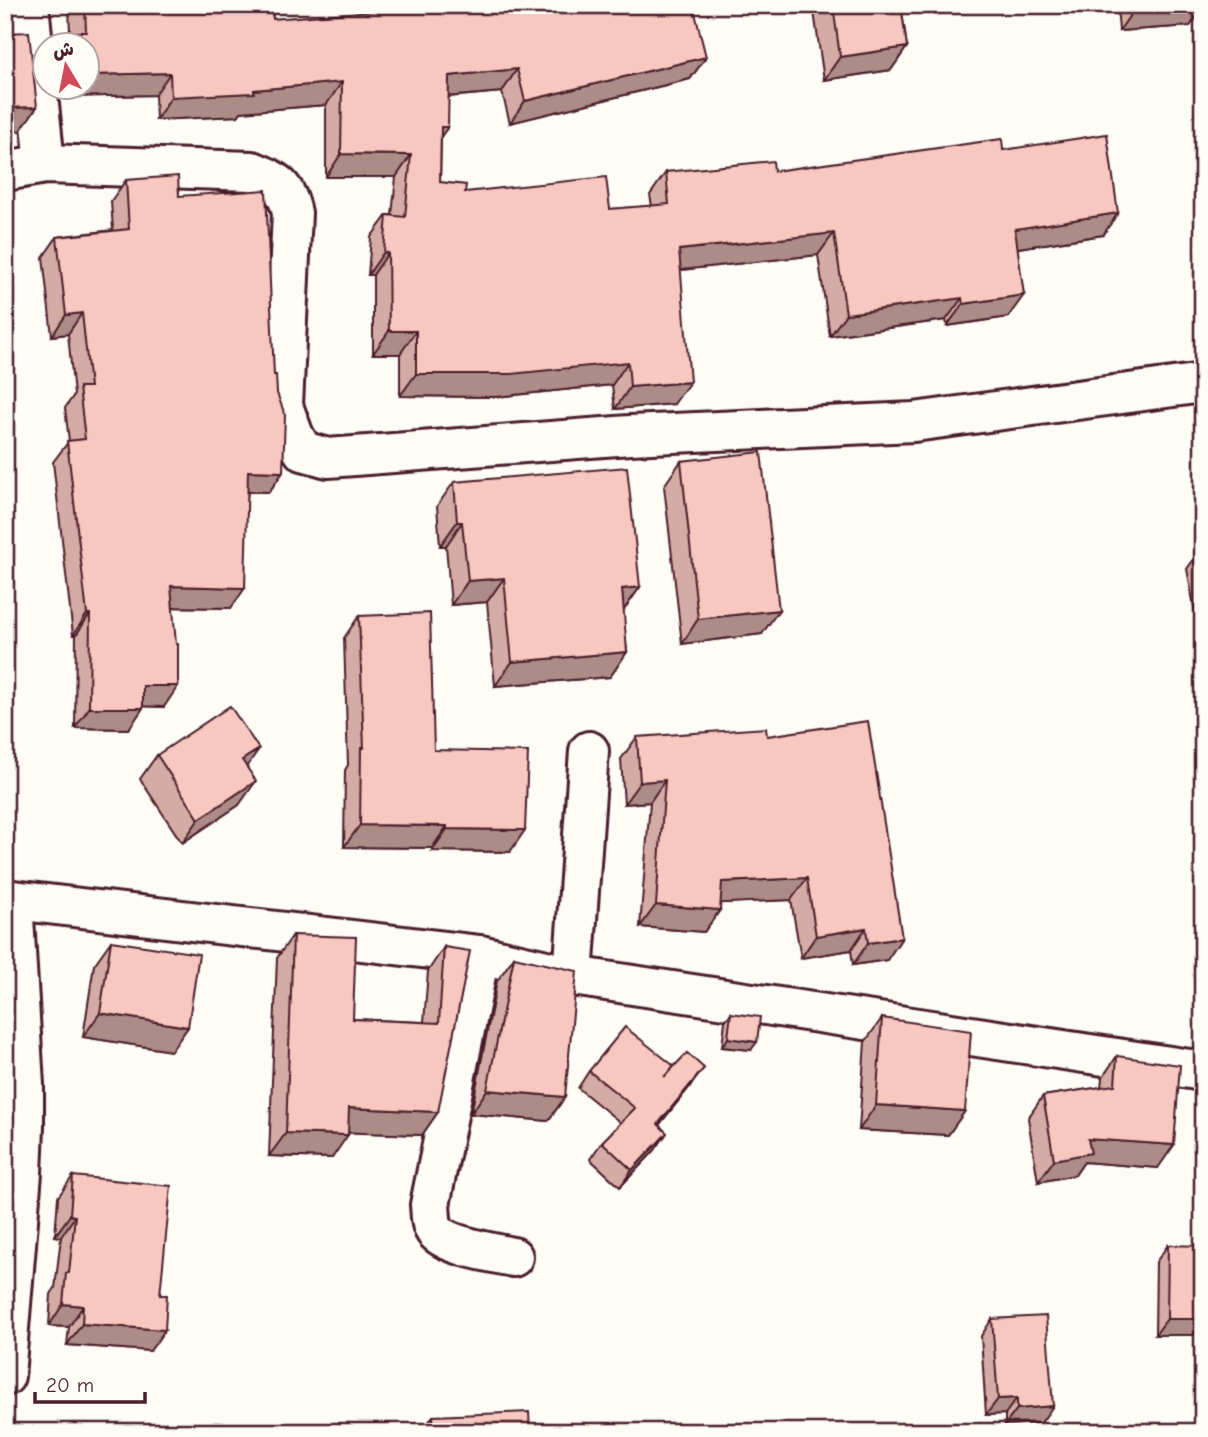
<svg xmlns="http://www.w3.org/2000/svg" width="1208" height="1437" font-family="'Comic Neue','Playpen Sans Arabic',sans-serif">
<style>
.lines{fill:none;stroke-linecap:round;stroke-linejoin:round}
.minor-casing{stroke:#4a1f2b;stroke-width:44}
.minor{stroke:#fdfcf7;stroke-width:38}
.wall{fill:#d4aba5;stroke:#4a1f2b;stroke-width:2}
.shaded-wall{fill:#ad8b86;stroke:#4a1f2b;stroke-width:2}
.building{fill:#f7c7c0;stroke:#4a1f2b;stroke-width:2}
</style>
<rect width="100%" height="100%" fill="#fdfcf7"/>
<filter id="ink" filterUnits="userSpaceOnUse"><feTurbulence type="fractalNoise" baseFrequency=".0143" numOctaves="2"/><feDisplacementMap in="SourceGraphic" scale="14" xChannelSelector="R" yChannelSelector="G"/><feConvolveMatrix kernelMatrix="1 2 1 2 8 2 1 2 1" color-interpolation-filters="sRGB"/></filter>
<g filter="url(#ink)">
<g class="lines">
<!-- minor casing -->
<g class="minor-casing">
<g id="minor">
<path d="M 29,5 L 45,164"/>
<path d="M 5,171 L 45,164 L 252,171 C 277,181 286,186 292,213 L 283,406 L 294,436 L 303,451 L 328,458 L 630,435 L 914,422 L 1203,383"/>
<path d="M 5,899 L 480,955 L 573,976 L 1203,1071"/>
<path d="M 480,955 L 430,1205 C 431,1213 430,1225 436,1232 C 448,1246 495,1253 513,1257"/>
<path d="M 573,976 L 589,751"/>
<path d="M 5,1376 L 22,1173 L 24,1127 L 24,1085 L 13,901"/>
</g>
</g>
<!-- minor -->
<use href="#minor" class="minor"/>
</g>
<!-- wall -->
<g class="wall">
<path d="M 69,5 L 271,5 L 273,19 L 380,11 L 380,5 L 662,5 L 662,11 L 706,57 L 690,79 L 510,123 L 502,92 L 448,97 L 441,137 L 440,182 L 465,192 L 610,209 L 652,206 L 650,195 L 666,172 L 774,171 L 1003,150 L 1103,235 L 1017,248 L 1008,317 L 947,326 L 946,320 L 830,336 L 818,255 L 680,270 L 674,404 L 615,409 L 612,385 L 495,397 L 400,396 L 400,354 L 373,354 L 373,275 L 368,275 L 371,237 L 387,215 L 392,215 L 396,177 L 326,177 L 326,105 L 241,112 L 238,116 L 156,120 L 155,95 L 60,97 L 59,88 L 88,88 L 88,46 L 62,46 L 70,35 Z"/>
<path d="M 813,5 L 901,5 L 907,47 L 891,70 L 824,80 Z"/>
<path d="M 1117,5 L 1203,5 L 1203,8 L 1190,26 L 1119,31 Z"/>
<path d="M 126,180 L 179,196 L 274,375 L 277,393 L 283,472 L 269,492 L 248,492 L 231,608 L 173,607 L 164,707 L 143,706 L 129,729 L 75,728 L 76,635 L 73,635 L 53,462 L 69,441 L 65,408 L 74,395 L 68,334 L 52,336 L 43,257 L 57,237 L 113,230 L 111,201 Z"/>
<path d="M 681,461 L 762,634 L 682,644 L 664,486 Z"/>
<path d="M 454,482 L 640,587 L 623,611 L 627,652 L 610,677 L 495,686 L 487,602 L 451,605 L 446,546 L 440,546 L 437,506 Z"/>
<path d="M 1203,546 L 1203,655 L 1187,569 Z"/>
<path d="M 359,616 L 434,750 L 510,852 L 432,851 L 432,848 L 344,847 L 345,770 L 348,765 L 344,638 Z"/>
<path d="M 767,736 L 887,960 L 853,965 L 851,950 L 801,958 L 791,900 L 720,903 L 720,910 L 704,932 L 640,927 L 650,802 L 624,804 L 621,759 L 637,737 Z"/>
<path d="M 157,755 L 246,766 L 239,805 L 182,843 L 140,779 Z"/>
<path d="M 293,935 L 353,1019 L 424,1022 L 428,971 L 444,947 L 438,1112 L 422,1135 L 348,1132 L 332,1158 L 269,1156 L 277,958 Z"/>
<path d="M 111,941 L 188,1027 L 171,1051 L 83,1037 L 94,965 Z"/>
<path d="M 514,957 L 565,1097 L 548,1121 L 471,1114 L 497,981 Z"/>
<path d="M 731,1013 L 751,1050 L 722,1047 L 725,1021 Z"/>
<path d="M 882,1018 L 965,1111 L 948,1135 L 859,1130 L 865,1042 Z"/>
<path d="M 1117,1056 L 1158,1168 L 1084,1162 L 1075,1175 L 1038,1182 L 1028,1118 L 1043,1096 L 1101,1087 L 1102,1078 Z"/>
<path d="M 589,1071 L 669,1073 L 692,1084 L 659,1125 L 655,1150 L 620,1187 L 590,1159 L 602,1142 L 621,1123 L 578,1088 Z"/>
<path d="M 73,1176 L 150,1351 L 67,1345 L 69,1327 L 49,1326 L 51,1294 L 55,1288 L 61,1237 L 55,1236 L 58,1197 Z"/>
<path d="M 1168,1245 L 1203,1319 L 1203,1322 L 1193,1335 L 1155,1335 L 1156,1262 Z"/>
<path d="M 992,1319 L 1041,1423 L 1005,1425 L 1005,1414 L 986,1415 L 981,1336 Z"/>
<path d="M 433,1416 L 530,1432 L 422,1432 Z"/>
</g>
<!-- shaded-wall -->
<g class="shaded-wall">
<path d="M 1174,5 L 1203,5 L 1203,8 L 1190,26 L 1119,31 L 1135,8 Z"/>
<path d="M 907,47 L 891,70 L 824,80 L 840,57 Z"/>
<path d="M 706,57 L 690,79 L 510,123 L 525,101 Z"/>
<path d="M 517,69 L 502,92 L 433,98 L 449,76 Z"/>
<path d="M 170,73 L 155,95 L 60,97 L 67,88 L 88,88 L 88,75 Z"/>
<path d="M 342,82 L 326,105 L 241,112 L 238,116 L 156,120 L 171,97 Z"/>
<path d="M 37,107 L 20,131 L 5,132 L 5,108 Z"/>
<path d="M 441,127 L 448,127 L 432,149 Z"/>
<path d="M 341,154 L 411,155 L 396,177 L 326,177 Z"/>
<path d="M 1118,213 L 1103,235 L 999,251 L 1015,229 Z"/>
<path d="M 834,233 L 818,255 L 663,272 L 679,250 Z"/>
<path d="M 384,252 L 388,253 L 373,275 L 368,275 Z"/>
<path d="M 1024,295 L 1008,317 L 947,326 L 963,304 Z"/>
<path d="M 962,298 L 946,320 L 830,336 L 846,314 Z"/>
<path d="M 82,313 L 68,334 L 52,336 L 66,315 Z"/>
<path d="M 389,331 L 416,331 L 400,354 L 373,354 Z"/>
<path d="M 628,362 L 612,385 L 495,397 L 400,396 L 416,374 Z"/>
<path d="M 690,382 L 674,404 L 615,409 L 630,387 Z"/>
<path d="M 248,471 L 283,472 L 269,492 L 234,491 Z"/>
<path d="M 457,522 L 462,522 L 446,546 L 440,546 Z"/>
<path d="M 504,578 L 487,602 L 451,605 L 468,581 Z"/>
<path d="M 171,586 L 245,588 L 231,608 L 157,607 Z"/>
<path d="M 640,587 L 623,611 L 622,589 Z"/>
<path d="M 779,610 L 762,634 L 682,644 L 698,619 Z"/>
<path d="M 87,614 L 90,614 L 76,635 L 73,635 Z"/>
<path d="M 627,652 L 610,677 L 495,686 L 512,662 Z"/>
<path d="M 143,686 L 178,686 L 164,707 L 129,706 Z"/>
<path d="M 89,708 L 143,708 L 129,729 L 75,728 Z"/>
<path d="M 259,749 L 242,773 L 242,760 Z"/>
<path d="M 665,780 L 650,802 L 624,804 L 640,782 Z"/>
<path d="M 256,781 L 239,805 L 182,843 L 199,819 Z"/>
<path d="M 360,825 L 447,826 L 432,848 L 344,847 Z"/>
<path d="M 447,829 L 525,830 L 510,852 L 432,851 Z"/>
<path d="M 807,878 L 791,900 L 706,904 L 722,882 Z"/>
<path d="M 656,905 L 720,910 L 704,932 L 640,927 Z"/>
<path d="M 866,928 L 851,950 L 801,958 L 816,936 Z"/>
<path d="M 902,938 L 887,960 L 853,965 L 868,943 Z"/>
<path d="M 100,1013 L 188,1027 L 171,1051 L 83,1037 Z"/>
<path d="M 728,1038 L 757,1042 L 751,1050 L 722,1047 Z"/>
<path d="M 704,1068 L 692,1084 L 646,1141 L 658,1124 Z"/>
<path d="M 487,1090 L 565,1097 L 548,1121 L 471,1114 Z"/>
<path d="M 876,1105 L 965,1111 L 948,1135 L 859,1130 Z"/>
<path d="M 349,1108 L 438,1112 L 422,1135 L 333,1132 Z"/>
<path d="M 286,1133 L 348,1135 L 332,1158 L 269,1156 Z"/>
<path d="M 667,1133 L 655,1150 L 620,1187 L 632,1170 Z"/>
<path d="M 1088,1139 L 1174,1145 L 1158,1168 L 1084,1162 L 1075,1175 L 1038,1182 L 1054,1160 Z"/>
<path d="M 70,1215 L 75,1216 L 61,1237 L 55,1236 Z"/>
<path d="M 63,1304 L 83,1306 L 69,1327 L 49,1326 Z"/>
<path d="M 1167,1319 L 1203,1319 L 1203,1322 L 1193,1335 L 1155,1335 Z"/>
<path d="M 82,1324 L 165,1330 L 150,1351 L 67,1345 Z"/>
<path d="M 1017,1398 L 1005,1414 L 986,1415 L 998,1399 Z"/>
<path d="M 1053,1406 L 1041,1423 L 1005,1425 L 1017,1409 Z"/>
</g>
<!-- building -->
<g class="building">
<path d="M 85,5 L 271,5 L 273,19 L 398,9 L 397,5 L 662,5 L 662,11 L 686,5 L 693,5 L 706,57 L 525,101 L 517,69 L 449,76 L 448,127 L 441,127 L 440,182 L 466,185 L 465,192 L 606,177 L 610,209 L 669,204 L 666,172 L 773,161 L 774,171 L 1002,139 L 1003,150 L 1107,134 L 1118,213 L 1015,229 L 1024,295 L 963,304 L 962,298 L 846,314 L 834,233 L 679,250 L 690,382 L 630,387 L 628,362 L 511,374 L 416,374 L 416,331 L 389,331 L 388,253 L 384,252 L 387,215 L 405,217 L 411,155 L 341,154 L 342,82 L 254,90 L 254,93 L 171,97 L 170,73 L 88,75 L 88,46 L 73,46 L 72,32 L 86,32 Z"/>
<path d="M 833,5 L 901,5 L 907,47 L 840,57 Z"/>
<path d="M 1135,5 L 1174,5 L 1135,8 Z"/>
<path d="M 29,32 L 37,107 L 5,108 L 5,33 Z"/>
<path d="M 178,176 L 179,196 L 266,190 L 274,375 L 276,375 L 277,393 L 285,415 L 283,472 L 248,471 L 245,588 L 171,586 L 176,644 L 178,644 L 178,686 L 143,686 L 143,708 L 89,708 L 90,614 L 87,614 L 67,441 L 85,439 L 79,387 L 90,387 L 82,313 L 66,315 L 57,237 L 129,229 L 126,180 Z"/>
<path d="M 761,452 L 779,610 L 698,619 L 681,461 Z"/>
<path d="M 627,467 L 640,587 L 622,589 L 627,652 L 512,662 L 504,578 L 468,581 L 462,522 L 457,522 L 454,482 Z"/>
<path d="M 430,613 L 434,750 L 528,752 L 525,830 L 447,829 L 447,826 L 360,825 L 361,748 L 364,748 L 359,616 Z"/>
<path d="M 230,706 L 259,749 L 242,760 L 256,781 L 199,819 L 157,755 Z"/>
<path d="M 868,721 L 902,938 L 868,943 L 866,928 L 816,936 L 807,878 L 722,882 L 720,910 L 656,905 L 665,780 L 640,782 L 637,737 L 766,728 L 767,736 Z"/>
<path d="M 5,926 L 10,998 L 5,998 Z"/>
<path d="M 293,935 L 356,937 L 353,1019 L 439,1023 L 444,947 L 470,951 L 438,1112 L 349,1108 L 348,1135 L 286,1133 Z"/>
<path d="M 111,941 L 199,954 L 188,1027 L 100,1013 Z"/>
<path d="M 514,957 L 577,971 L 565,1097 L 487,1090 Z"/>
<path d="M 731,1013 L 760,1017 L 757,1042 L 728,1038 Z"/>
<path d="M 882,1018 L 971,1031 L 965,1111 L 876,1105 Z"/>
<path d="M 625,1027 L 674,1066 L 664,1077 L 687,1053 L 704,1068 L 658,1124 L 667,1133 L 632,1170 L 602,1142 L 635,1108 L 589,1071 Z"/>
<path d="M 1117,1056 L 1180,1065 L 1174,1145 L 1088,1139 L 1091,1153 L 1054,1160 L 1043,1096 L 1115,1085 Z"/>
<path d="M 73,1176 L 171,1186 L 160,1295 L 167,1295 L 165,1330 L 82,1324 L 83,1306 L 63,1304 L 66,1273 L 69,1273 L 75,1216 L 70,1215 Z"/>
<path d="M 1168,1245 L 1203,1246 L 1203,1319 L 1167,1319 Z"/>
<path d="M 1046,1316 L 1053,1406 L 1017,1409 L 1017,1398 L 998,1399 L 992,1319 Z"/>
<path d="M 529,1412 L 530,1432 L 434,1432 L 433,1416 Z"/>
</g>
</g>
<!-- margin -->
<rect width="1208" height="1437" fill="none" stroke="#fdfcf7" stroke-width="28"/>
<rect x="14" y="14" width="1180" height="1409" fill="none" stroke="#4a1f2b" stroke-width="2.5" filter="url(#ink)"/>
<!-- north arrow -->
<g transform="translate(66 66) rotate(350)"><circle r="33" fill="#fdfcf7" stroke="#b5a4a5" stroke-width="2"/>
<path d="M0-5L12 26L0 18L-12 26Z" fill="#d1495b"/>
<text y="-10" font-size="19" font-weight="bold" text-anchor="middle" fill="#4a1f2b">ش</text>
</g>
<!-- scale -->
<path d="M35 1392v10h110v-10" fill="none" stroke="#4a1f2b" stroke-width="3.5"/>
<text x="46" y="1392" font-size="21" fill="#4a1f2b" stroke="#fdfcf7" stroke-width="5" paint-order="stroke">20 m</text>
</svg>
